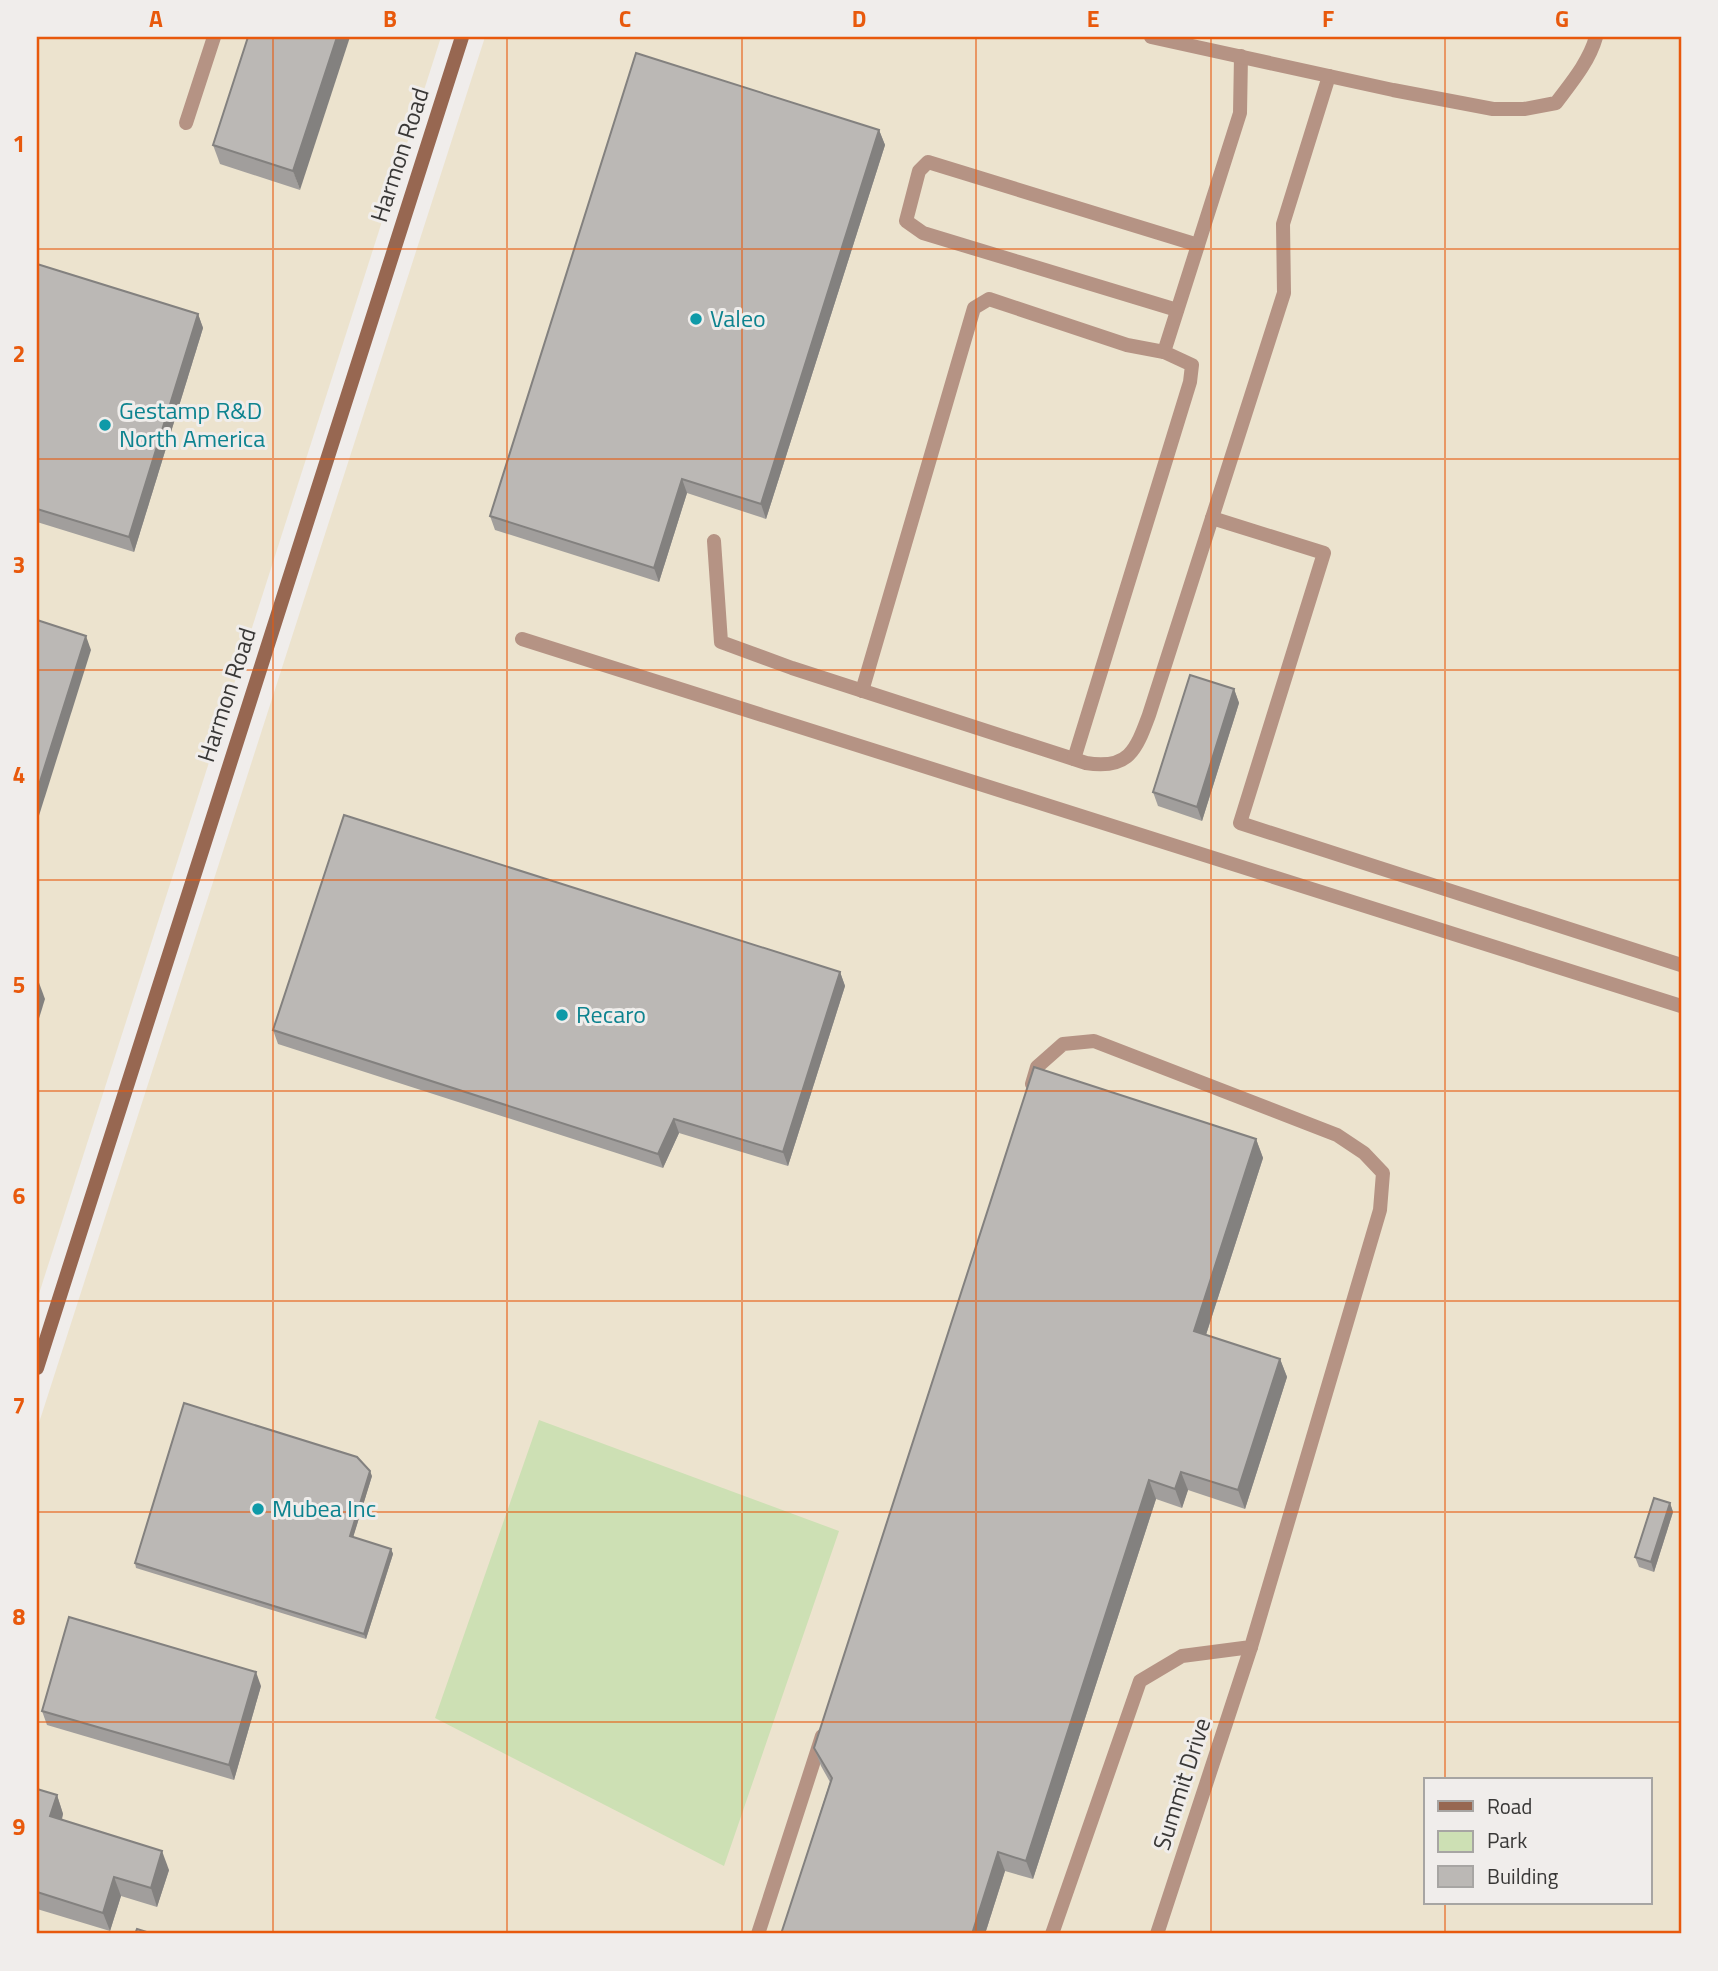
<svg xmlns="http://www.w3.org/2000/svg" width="1718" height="1971" font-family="'Titillium Web',sans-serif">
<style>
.industrial{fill:#ece3ce;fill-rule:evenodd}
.green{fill:#cde0b4}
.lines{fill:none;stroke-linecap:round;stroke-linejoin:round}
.lane{stroke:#b59384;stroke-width:14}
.street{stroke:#b59384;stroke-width:14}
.secondary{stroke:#976751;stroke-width:14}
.wall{fill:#a19e9c}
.shaded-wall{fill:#83817f}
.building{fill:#bbb8b5;stroke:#83817f;stroke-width:2}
.grid{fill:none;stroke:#e8590c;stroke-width:2;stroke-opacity:0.55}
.culture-dot{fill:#0f9aa8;stroke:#f0edeb;stroke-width:2.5}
.labels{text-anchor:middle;stroke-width:6;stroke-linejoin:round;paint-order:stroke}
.street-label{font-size:24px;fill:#393837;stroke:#f0edeb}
.culture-label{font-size:24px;fill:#0d838f;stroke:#f0edeb;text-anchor:start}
.neatline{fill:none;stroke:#e8590c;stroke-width:2.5}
.grid-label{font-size:23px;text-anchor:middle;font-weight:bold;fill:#e8590c}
</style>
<rect width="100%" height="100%" fill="#f0edeb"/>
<!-- industrial -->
<g class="industrial">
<path d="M 37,37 L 441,37 L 37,1300 Z"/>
<path d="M 485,37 L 1681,37 L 1681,1934 L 37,1934 L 37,1429 ZM 1426,1780 L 1650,1780 L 1650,1903 L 1426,1903 Z"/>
</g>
<!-- green -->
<path class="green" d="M 539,1420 L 839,1531 L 724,1866 L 435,1718 Z"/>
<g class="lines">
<!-- lane -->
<g class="lane">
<path d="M 186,123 L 214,37"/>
<path d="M 1177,310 L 923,233 L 906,221 L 919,171 L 928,162 L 1198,245"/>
<path d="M 1212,518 L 1324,553 L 1240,823 L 1681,965"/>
<path d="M 714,541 L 721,642 L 792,668 L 1086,763 C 1129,770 1136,750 1149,715 L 1284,293 L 1283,224 L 1329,76"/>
<path d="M 522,639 L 1681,1006"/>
<path d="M 862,691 L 974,308 L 989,299 L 1127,345 L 1164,352"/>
<path d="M 1074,759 L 1190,382 L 1192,365 L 1164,352 L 1240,113 L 1241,56"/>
<path d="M 1032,1084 L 1037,1067 L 1063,1044 L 1094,1041 L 1337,1135 L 1364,1153 L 1383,1173 L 1380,1210 L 1251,1647 L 1182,1656 L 1140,1681 L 1052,1934"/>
<path d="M 758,1934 L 822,1736"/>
</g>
<!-- street -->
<g class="street">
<path d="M 1151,37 L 1393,90 L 1493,109 L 1524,109 L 1556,103 C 1571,83 1589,62 1596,37"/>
<path d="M 1157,1934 L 1251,1647"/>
</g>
<!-- secondary -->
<path class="secondary" d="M 37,1368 L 462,37"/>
</g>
<!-- wall -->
<g class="wall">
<path d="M 248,37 L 300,190 L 220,164 L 213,145 Z"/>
<path d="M 879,130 L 885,145 L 766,519 L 687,493 L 659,582 L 495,530 L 490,516 Z"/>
<path d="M 37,264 L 198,314 L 203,328 L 134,552 L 37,522 Z"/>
<path d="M 1234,689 L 1239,703 L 1202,821 L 1158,806 L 1153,792 Z"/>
<path d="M 840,972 L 845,986 L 788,1166 L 679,1133 L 663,1168 L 278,1044 L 273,1030 Z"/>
<path d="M 1256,1139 L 1263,1158 L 1206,1335 L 1280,1359 L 1287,1377 L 1245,1509 L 1188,1490 L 1182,1508 L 1156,1499 L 1033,1879 L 1005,1871 L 985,1934 L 781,1934 L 830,1782 L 821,1766 L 814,1748 Z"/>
<path d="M 372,1476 L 353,1537 L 391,1549 L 393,1554 L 366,1639 L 136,1568 L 135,1563 Z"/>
<path d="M 1670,1503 L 1673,1512 L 1654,1572 L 1639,1567 L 1635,1557 Z"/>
<path d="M 261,1686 L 234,1780 L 47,1725 L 42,1711 Z"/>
<path d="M 37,1789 L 57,1795 L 63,1814 L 62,1820 L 169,1870 L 157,1907 L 121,1896 L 110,1931 L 37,1909 Z"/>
</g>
<!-- shaded-wall -->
<g class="shaded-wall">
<path d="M 337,37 L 350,37 L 300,190 L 293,171 Z"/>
<path d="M 879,130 L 885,145 L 766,519 L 761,504 Z"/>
<path d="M 198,314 L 203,328 L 134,552 L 129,537 Z"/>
<path d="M 682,479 L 687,493 L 659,582 L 654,568 Z"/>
<path d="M 86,636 L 91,650 L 37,822 L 37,791 Z"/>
<path d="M 1234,689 L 1239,703 L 1202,821 L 1197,807 Z"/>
<path d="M 840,972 L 845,986 L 788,1166 L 783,1152 Z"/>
<path d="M 38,980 L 45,999 L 37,1025 L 37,984 Z"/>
<path d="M 674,1119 L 679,1133 L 663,1168 L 658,1154 Z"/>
<path d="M 1256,1139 L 1263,1158 L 1201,1350 L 1194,1331 Z"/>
<path d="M 1280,1359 L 1287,1377 L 1245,1509 L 1238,1490 Z"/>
<path d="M 370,1471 L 372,1476 L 352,1541 L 350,1536 Z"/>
<path d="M 1181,1472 L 1188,1490 L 1182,1508 L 1175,1489 Z"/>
<path d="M 1149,1480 L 1156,1499 L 1033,1879 L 1026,1861 Z"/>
<path d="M 1670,1503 L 1673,1512 L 1654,1572 L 1651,1562 Z"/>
<path d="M 391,1549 L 393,1554 L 366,1639 L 364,1634 Z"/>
<path d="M 256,1672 L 261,1686 L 234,1780 L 229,1765 Z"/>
<path d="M 57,1795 L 63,1814 L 57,1835 L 50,1816 Z"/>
<path d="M 162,1851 L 169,1870 L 157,1907 L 151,1888 Z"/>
<path d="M 998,1852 L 1005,1871 L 985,1934 L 972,1934 Z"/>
<path d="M 114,1877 L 121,1896 L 110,1931 L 103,1913 Z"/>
</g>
<!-- building -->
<g class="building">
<path d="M 248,37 L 337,37 L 293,171 L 213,145 Z"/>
<path d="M 636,53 L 879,130 L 761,504 L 682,479 L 654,568 L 490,516 Z"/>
<path d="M 37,264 L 198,314 L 129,537 L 37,509 Z"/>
<path d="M 37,620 L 86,636 L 37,791 Z"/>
<path d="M 1190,675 L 1234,689 L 1197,807 L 1153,792 Z"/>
<path d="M 344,815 L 840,972 L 783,1152 L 674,1119 L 658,1154 L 273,1030 Z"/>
<path d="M 1034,1067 L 1256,1139 L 1194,1331 L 1280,1359 L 1238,1490 L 1181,1472 L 1175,1489 L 1149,1480 L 1026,1861 L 998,1852 L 972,1934 L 781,1934 L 832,1778 L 814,1748 Z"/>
<path d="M 184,1403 L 357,1457 L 370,1471 L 350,1536 L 391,1549 L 364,1634 L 135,1563 Z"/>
<path d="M 1654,1498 L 1670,1503 L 1651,1562 L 1635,1557 Z"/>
<path d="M 69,1617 L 256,1672 L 229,1765 L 42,1711 Z"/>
<path d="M 37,1789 L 57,1795 L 50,1816 L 162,1851 L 151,1888 L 114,1877 L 103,1913 L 37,1892 Z"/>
<path d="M 137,1929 L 153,1934 L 135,1934 Z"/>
</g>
<!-- grid -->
<path class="grid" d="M 273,37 L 273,1934M 507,37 L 507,1934M 742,37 L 742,1934M 976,37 L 976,1934M 1211,37 L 1211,1934M 1445,37 L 1445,1780M 37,249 L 1681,249M 37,459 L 1681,459M 37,670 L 1681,670M 37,880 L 1681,880M 37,1091 L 1681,1091M 37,1301 L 1681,1301M 37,1512 L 1681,1512M 37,1722 L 1681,1722M 1445,1903 L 1445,1934"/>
<!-- markers -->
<g class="culture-dot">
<circle cx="696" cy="319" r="7"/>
<circle cx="105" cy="425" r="7"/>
<circle cx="562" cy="1015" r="7"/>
<circle cx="258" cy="1509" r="7"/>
</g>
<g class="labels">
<!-- street labels -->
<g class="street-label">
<text transform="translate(400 155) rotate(-72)" y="8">Harmon Road</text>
<text transform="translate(227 695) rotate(-72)" y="8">Harmon Road</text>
<text transform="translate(1182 1784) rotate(-72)" y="8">Summit Drive</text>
</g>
<!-- culture labels -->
<g class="culture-label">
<text x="710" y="327">Valeo</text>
<text x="119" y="419">Gestamp R&amp;D<tspan x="119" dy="28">North America</tspan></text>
<text x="576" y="1023">Recaro</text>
<text x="272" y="1517">Mubea Inc</text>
</g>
</g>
<!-- border -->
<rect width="1718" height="1971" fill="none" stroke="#f0edeb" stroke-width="77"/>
<!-- legend -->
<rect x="1424" y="1778" width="228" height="126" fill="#f0edeb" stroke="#a7a5a3" stroke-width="2"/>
<rect x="1438" y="1801" width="35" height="10" fill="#976751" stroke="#a7a5a3" stroke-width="2"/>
<text x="1487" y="1814" font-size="21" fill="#393837">Road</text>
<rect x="1438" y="1831" width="35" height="21" fill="#cde0b4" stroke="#a7a5a3" stroke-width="2"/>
<text x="1487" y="1848" font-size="21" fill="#393837">Park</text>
<rect x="1438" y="1866" width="35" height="21" fill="#bbb8b5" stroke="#a7a5a3" stroke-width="2"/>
<text x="1487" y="1884" font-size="21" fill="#393837">Building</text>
<rect x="38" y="38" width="1642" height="1894" class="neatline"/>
<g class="grid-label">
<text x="156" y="27">A</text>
<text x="390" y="27">B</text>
<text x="625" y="27">C</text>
<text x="859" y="27">D</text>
<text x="1093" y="27">E</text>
<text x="1328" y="27">F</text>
<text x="1562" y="27">G</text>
<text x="19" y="152">1</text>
<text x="19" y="362">2</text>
<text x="19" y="573">3</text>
<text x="19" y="783">4</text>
<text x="19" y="993">5</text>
<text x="19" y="1204">6</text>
<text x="19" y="1414">7</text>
<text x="19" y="1625">8</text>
<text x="19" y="1835">9</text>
</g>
</svg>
